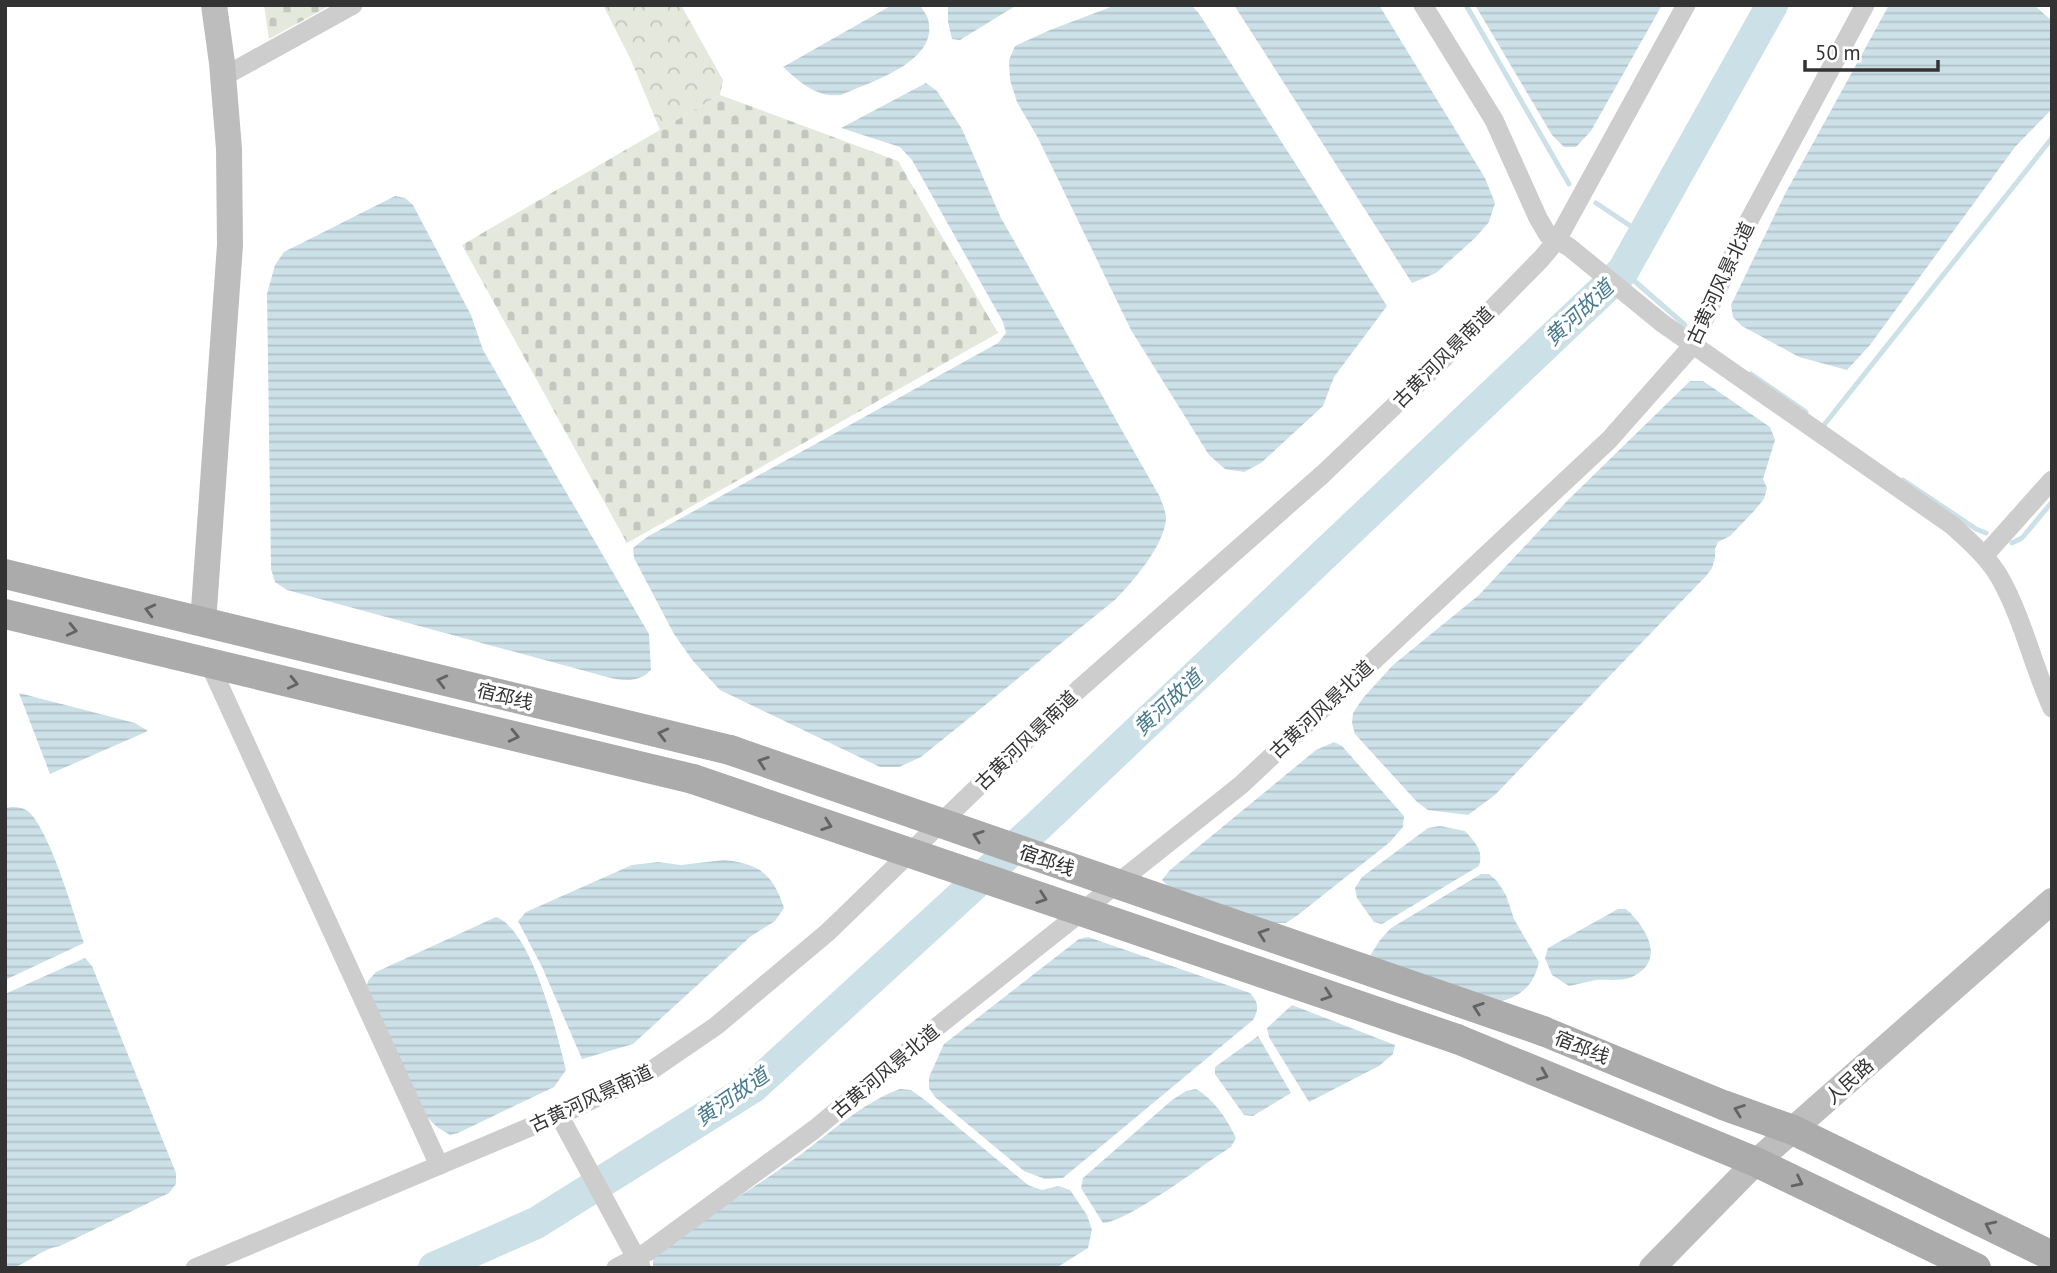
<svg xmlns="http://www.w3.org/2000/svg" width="2057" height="1273" font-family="'PT Sans','Noto Sans SC',sans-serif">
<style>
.forest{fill:url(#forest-crowns)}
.cemetery{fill:url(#cemetery-stones)}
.water{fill:url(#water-rules)}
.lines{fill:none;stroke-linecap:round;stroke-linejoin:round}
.stream{stroke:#cce0e7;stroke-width:5}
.river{stroke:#cce0e7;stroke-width:32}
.street{stroke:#cdcdcd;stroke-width:19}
.secondary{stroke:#bdbdbd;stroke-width:26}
.primary{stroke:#ababab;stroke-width:30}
.primary-bridge{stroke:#ababab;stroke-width:30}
.oneway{stroke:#636363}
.labels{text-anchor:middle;stroke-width:7;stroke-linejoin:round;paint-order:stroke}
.street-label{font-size:19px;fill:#333;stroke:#fff}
.water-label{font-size:21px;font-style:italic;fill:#487a8e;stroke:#fff}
</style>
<defs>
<pattern id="forest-crowns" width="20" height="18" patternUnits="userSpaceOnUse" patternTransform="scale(1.75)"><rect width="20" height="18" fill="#e4e8dd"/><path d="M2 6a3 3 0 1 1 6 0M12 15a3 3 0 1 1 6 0" fill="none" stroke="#c4c7be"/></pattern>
<pattern id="cemetery-stones" width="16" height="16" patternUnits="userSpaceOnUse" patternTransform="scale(1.75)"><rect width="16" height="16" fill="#e4e8dd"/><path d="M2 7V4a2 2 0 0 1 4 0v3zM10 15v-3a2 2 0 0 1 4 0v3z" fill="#c4c7be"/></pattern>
<pattern id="water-rules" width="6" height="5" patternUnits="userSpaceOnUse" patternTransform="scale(1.75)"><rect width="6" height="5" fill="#cce0e7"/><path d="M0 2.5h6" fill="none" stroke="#b0c1c7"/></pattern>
</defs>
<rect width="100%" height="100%" fill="#fff"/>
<!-- forest -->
<path class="forest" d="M 603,5 L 681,5 L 723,80 L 720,95 L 660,130 L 631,60 Z"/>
<!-- cemetery -->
<g class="cemetery">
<path d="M 264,5 L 331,5 L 269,39 Z"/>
<path d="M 720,95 L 898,161 L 998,333 L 627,543 L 462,245 Z"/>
</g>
<!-- water -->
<g class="water">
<path d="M 892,5 L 920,5 C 922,9 927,15 928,19 C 940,62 870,82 841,95 C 816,98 800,82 783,67 Z"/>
<path d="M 948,5 L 1017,5 L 960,40 L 952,39 L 948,22 Z"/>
<path d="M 1116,5 L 1191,5 L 1198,12 L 1387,306 L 1334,377 L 1323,406 L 1261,463 L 1244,472 L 1225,469 L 1209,455 L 1131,330 L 1038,138 L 1017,102 L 1010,80 L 1009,60 L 1015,46 L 1050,30 Z"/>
<path d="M 1234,5 L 1379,5 L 1485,178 L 1495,203 L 1489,222 L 1475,238 L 1436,273 L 1412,283 Z"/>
<path d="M 1475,5 L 1662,5 L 1591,131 L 1576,147 L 1564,147 L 1552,135 Z"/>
<path d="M 1889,5 L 2034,5 L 2052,21 L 2052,109 L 2015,147 L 1870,345 L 1847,370 L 1799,357 L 1742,326 L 1733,317 L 1731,305 L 1785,194 Z"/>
<path d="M 926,83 L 937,91 L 962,129 L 1001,218 L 1160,497 C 1162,503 1166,512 1166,518 C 1165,545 1133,581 1116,599 L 921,757 L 899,767 L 880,767 L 720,690 L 693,661 L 674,634 L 634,558 L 633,548 L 647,537 L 998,343 L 1006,333 L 1003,322 L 912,160 L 900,147 L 841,128 Z"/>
<path d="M 395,196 L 405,198 L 413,205 L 471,315 L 483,350 L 649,634 L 651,670 C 639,683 623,681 607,677 L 287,590 L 275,582 L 271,569 L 267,294 L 275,265 L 284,252 Z"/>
<path d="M 1690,381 L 1703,381 L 1770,427 L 1775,440 L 1763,479 L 1767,488 L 1764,499 L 1755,510 L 1730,536 L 1718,542 L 1715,549 L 1715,558 L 1712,568 L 1706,576 L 1495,795 L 1468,815 L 1428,810 L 1417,802 L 1355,734 L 1352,723 L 1353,713 L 1363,698 L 1393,665 L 1479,595 L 1567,501 Z"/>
<path d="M 19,693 L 135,723 L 148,731 L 50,774 Z"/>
<path d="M 1334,742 L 1342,746 L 1404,816 L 1403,827 L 1390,842 L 1298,915 L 1286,923 L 1275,923 L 1169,887 L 1162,880 L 1170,870 L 1316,750 Z"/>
<path d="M 11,807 C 19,807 26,808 31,814 C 53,840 72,910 84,943 L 5,980 L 5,808 Z"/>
<path d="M 1440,826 L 1465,831 C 1475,842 1484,851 1479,866 L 1382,924 L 1374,922 L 1357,898 L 1355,888 L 1362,877 L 1428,828 Z"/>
<path d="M 724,860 C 760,864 773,874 784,908 L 775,921 L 750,937 L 633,1044 L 582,1059 L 542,967 L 518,921 L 526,912 L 632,865 L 658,862 L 681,865 Z"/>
<path d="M 1481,874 L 1489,874 L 1497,881 L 1506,895 L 1514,919 L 1539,962 C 1534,987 1518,999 1493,1003 L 1370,956 L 1380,940 L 1391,928 Z"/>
<path d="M 1618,909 L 1626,909 C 1645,926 1667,959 1634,976 C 1623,982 1608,979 1596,980 C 1587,982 1578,984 1569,986 L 1552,975 L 1545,958 L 1548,948 Z"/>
<path d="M 496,917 C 532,930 557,1034 566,1070 L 554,1087 L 458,1133 L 450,1135 L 437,1127 L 423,1113 L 366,990 L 368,981 L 376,972 Z"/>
<path d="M 1088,937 L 1250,993 C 1259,1003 1259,1009 1253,1020 L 1063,1178 L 1045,1179 L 1024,1171 L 935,1097 L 929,1088 L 929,1077 L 944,1044 L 1079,939 Z"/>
<path d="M 85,958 L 92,966 L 176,1173 L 176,1184 L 169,1193 L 60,1246 C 36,1250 26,1268 5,1268 L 5,994 Z"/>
<path d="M 1292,1005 L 1395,1045 L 1393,1054 L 1379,1066 L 1309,1102 L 1269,1037 L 1267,1028 Z"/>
<path d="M 1258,1036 L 1291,1093 L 1253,1116 L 1244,1115 L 1215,1074 L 1215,1067 Z"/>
<path d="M 900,1089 L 911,1090 L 925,1100 L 1028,1185 L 1042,1190 L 1058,1186 L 1070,1190 L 1087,1215 L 1092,1230 L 1088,1248 L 1056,1268 L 653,1268 L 653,1256 L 664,1246 C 707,1217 751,1190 793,1160 C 827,1136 861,1103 900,1089 Z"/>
<path d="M 1196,1089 C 1214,1099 1227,1119 1236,1138 L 1231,1147 C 1205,1163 1128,1222 1103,1223 L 1081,1188 L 1083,1178 L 1172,1100 L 1186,1091 Z"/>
</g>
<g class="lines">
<!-- stream -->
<g class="stream">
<path d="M 1466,5 L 1569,184"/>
<path d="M 1596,203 L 1644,235"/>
<path d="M 1623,271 L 1685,325"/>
<path d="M 1751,374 L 1806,412"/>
<path d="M 1824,425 L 2052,138"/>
<path d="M 1903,480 L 1976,529 L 1986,533"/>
<path d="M 2012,543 L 2022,538 L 2052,502"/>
</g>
<!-- river -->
<path class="river" d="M 434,1268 L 536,1223 L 753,1087 L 1039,825 L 1623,271 L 1772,5"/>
<!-- street -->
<g class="street">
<path d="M 1423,5 L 1494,120 L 1538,218 L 1548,235 L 1569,247 L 1662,323 L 1953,526 C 1970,542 1988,557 2000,578 C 2023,619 2033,666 2052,708"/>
<path d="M 223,77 L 353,5"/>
<path d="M 1984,556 L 2052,480"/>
<path d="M 209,663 L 439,1165"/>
<path d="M 559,1115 L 641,1267"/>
<path d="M 195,1268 L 573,1109 L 646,1074 L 716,1026 L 828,932 L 1078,690 L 1323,474 L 1433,369 L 1541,259 L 1557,240 L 1686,5"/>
<path d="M 616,1268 L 647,1252 L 815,1129 L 938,1026 L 1241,785 L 1609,440 L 1693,345 L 1746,226 L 1865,5"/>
</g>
<!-- secondary -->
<g class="secondary">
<path d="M 203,623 L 230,245 L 229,149 L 222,63 L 214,5"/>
<path d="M 1652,1268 L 1756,1162 L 2052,901"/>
</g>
<!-- primary -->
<g class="primary">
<path d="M 5,574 L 730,750"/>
<path d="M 5,614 L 693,779"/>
<path d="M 1543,1031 L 1723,1105 L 1793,1130 L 2052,1256"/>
<path d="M 1457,1039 L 1756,1162 L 1976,1268"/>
</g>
<!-- primary-bridge -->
<g class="primary-bridge">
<path d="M 730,750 L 1543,1031"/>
<path d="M 693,779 L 1457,1039"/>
</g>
</g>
<!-- one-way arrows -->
<defs><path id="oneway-chevron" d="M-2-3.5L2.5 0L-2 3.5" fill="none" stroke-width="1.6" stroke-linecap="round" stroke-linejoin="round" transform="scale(1.75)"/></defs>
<g class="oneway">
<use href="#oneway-chevron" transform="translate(150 610) rotate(-166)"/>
<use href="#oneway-chevron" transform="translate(72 630) rotate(13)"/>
<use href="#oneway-chevron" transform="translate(442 681) rotate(-166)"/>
<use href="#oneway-chevron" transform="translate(293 683) rotate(13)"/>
<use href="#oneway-chevron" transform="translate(663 734) rotate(-166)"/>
<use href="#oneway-chevron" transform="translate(514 736) rotate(13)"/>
<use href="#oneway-chevron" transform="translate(763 762) rotate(-161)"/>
<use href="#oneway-chevron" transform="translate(827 825) rotate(19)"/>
<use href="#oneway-chevron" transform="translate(978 836) rotate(-161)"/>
<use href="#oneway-chevron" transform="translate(1042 898) rotate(19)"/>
<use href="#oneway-chevron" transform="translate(1263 934) rotate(-161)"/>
<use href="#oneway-chevron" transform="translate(1327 995) rotate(19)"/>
<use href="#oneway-chevron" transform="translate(1478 1008) rotate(-161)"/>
<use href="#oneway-chevron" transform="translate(1543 1075) rotate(22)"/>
<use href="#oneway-chevron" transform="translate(1739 1110) rotate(-160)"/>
<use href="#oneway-chevron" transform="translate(1798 1182) rotate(26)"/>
<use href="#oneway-chevron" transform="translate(1990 1226) rotate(-154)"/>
</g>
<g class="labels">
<!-- street labels -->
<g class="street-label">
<text transform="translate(1720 283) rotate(-65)" y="7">古黄河风景北道</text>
<text transform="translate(1443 357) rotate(-45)" y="7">古黄河风景南道</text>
<text transform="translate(505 696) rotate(14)" y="7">宿邳线</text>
<text transform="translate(1321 709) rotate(-43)" y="7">古黄河风景北道</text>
<text transform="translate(1026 740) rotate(-44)" y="7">古黄河风景南道</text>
<text transform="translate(1047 860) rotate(19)" y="7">宿邳线</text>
<text transform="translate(1582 1047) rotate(22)" y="7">宿邳线</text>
<text transform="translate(885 1071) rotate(-40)" y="7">古黄河风景北道</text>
<text transform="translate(1849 1081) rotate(-42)" y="7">人民路</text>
<text transform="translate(591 1098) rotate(-25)" y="7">古黄河风景南道</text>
</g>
<!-- water labels -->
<g class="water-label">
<text transform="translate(1579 313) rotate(-43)" y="7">黄河故道</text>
<text transform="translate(1168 703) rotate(-43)" y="7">黄河故道</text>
<text transform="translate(732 1097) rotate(-35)" y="7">黄河故道</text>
</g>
</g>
<!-- border -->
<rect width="2057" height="1273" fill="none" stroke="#333333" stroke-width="14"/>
<!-- scale -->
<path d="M1805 60v10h133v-10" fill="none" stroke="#333333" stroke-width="3.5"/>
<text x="1815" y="60" font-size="21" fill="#333333" stroke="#ffffff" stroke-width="5" paint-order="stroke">50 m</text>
</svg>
